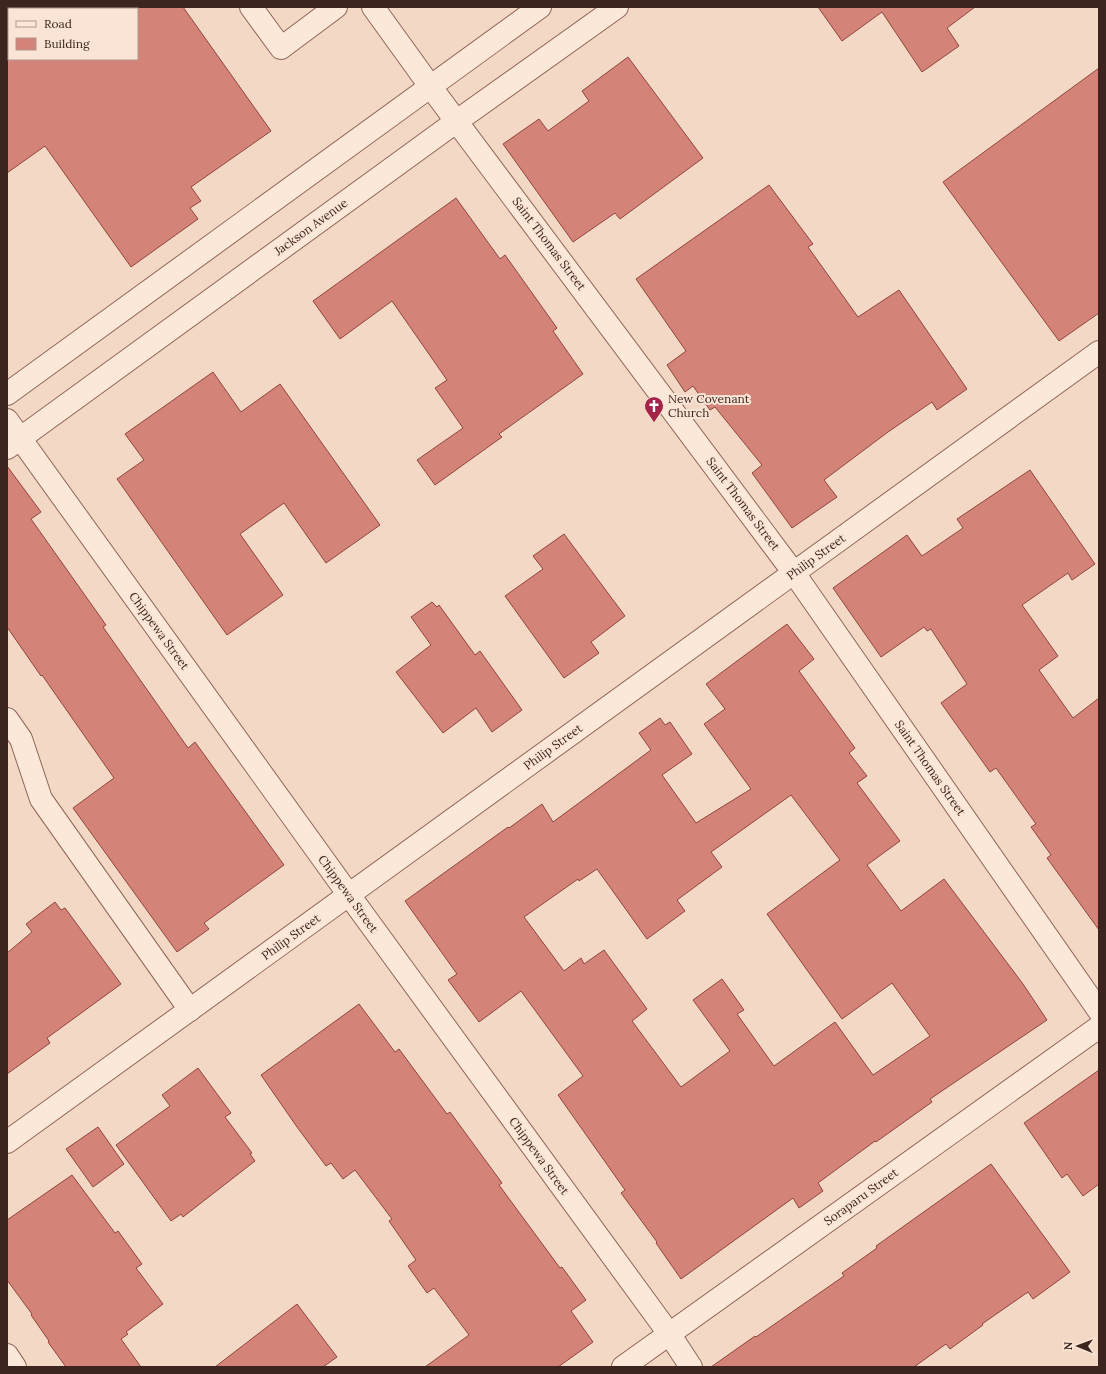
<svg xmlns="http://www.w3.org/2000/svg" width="1106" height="1374" font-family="Lora,serif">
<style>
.building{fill:#d48378;stroke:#91453c;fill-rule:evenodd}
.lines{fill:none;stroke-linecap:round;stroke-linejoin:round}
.minor-casing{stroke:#8f6659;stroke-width:24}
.minor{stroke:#fce8d9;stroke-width:22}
.labels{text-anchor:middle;stroke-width:4;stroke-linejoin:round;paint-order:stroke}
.street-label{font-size:12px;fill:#3e241e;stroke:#f9e4d5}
.poi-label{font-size:12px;fill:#3e241e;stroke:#f9e4d5;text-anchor:start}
</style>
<rect width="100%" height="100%" fill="#f2d8c5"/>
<!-- building -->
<g class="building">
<path d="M 137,7 L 183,7 L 271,131 L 191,187 L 201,201 L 190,208 L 198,219 L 131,267 L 45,146 L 7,173 L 7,59 L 137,59 Z"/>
<path d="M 818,7 L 975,7 L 947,28 L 959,46 L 922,72 L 882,12 L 842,41 Z"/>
<path d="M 628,57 L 703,158 L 620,219 L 615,213 L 573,242 L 503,144 L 539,119 L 548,131 L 589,101 L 582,91 Z"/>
<path d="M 1099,68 L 1099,313 L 1059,341 L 943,182 Z"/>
<path d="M 769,185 L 813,244 L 808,247 L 858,317 L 899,290 L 967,389 L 937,410 L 932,402 L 888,432 L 824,480 L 837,497 L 792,528 L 752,473 L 762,465 L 715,407 L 710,410 L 693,386 L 685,392 L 667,365 L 686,351 L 636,279 Z"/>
<path d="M 456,198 L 500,259 L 505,255 L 557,328 L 553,331 L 583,374 L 499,434 L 502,437 L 435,485 L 417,460 L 463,428 L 435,388 L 447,380 L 392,301 L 340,339 L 313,301 Z"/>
<path d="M 213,372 L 241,412 L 280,384 L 380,525 L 326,563 L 284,503 L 240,534 L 283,595 L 227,635 L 117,479 L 144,460 L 125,434 Z"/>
<path d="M 7,466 L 41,512 L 31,519 L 106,625 L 103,627 L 188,748 L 195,742 L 284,865 L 204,923 L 209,929 L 177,952 L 73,808 L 114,778 L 42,675 L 41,676 L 7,627 Z"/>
<path d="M 1030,470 L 1095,564 L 1072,580 L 1068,573 L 1022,605 L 1058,656 L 1039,670 L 1073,718 L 1099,698 L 1099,930 L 1047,858 L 1051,855 L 1031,827 L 1036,824 L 996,768 L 990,772 L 941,703 L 967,684 L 931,629 L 927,631 L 924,627 L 881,657 L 833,588 L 907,535 L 922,556 L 963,528 L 957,519 Z"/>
<path d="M 564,534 L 625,616 L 591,642 L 599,653 L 564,678 L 505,596 L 543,569 L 533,556 Z"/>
<path d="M 432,602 L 437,607 L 439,605 L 475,655 L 480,651 L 522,710 L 492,732 L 476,708 L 443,733 L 396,672 L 431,645 L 411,617 Z"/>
<path d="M 787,624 L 814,659 L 799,671 L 855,748 L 849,753 L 867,776 L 857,783 L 900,841 L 867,865 L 901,911 L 944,879 L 1023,984 L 1047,1020 L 930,1099 L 932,1102 L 876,1142 L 875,1141 L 818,1183 L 823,1191 L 799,1208 L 793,1198 L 681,1279 L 656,1243 L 657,1242 L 621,1193 L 625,1190 L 558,1095 L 583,1076 L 521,991 L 479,1022 L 448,980 L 457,974 L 405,901 L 508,827 L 509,828 L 542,804 L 553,822 L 651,750 L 639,733 L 660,718 L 665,725 L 670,722 L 692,754 L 662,775 L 696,823 L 751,789 L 704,724 L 725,709 L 706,684 ZM 791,795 L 840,860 L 767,914 L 842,1019 L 892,983 L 930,1036 L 873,1075 L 835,1022 L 774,1066 L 737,1014 L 744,1010 L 722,979 L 693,1000 L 730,1051 L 681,1087 L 632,1021 L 647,1009 L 604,950 L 584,964 L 581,958 L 564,971 L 524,917 L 578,879 L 579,881 L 597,869 L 647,939 L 685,911 L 677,900 L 722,867 L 711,852 Z"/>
<path d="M 55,902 L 61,910 L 65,908 L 121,984 L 47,1038 L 50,1043 L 7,1074 L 7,953 L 32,932 L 26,924 Z"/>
<path d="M 359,1004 L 395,1052 L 399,1049 L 447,1114 L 450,1112 L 502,1183 L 499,1185 L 560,1268 L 562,1267 L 586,1300 L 571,1311 L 593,1342 L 558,1367 L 425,1367 L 469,1335 L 434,1288 L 427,1293 L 408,1266 L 416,1260 L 389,1221 L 392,1219 L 355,1170 L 343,1179 L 331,1163 L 326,1166 L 297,1127 L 261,1075 Z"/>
<path d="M 198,1068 L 231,1113 L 225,1117 L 252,1153 L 250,1154 L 255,1161 L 183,1217 L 181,1214 L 171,1221 L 116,1145 L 170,1106 L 162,1095 Z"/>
<path d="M 1099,1070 L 1099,1184 L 1083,1196 L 1067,1174 L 1062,1178 L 1024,1123 Z"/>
<path d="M 98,1127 L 124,1164 L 93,1187 L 66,1149 Z"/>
<path d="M 991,1164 L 1070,1272 L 1033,1299 L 1028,1292 L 982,1324 L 983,1325 L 950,1349 L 946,1344 L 914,1367 L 711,1367 L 755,1336 L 756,1337 L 844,1276 L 842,1273 L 877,1248 L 876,1246 Z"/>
<path d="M 72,1175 L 115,1233 L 118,1231 L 142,1264 L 136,1268 L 163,1304 L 126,1332 L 128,1334 L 121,1339 L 141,1367 L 66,1367 L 48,1342 L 49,1341 L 31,1315 L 32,1314 L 7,1280 L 7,1220 Z"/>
<path d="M 297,1304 L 337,1357 L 323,1367 L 215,1367 Z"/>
</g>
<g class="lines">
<!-- minor casing -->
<g class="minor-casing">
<g id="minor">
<path d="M 251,7 L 281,48 L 336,7"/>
<path d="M 373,7 L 430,86 L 794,573 L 1099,1011"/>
<path d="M 7,394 L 540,7"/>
<path d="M 7,420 L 349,895 L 670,1335 L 691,1367"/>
<path d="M 7,448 L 457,121 L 617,7"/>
<path d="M 7,719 L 21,739 L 41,799 L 190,1010"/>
<path d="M 7,1142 L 1099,352"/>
<path d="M 7,1355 L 15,1367"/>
<path d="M 623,1367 L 1099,1027"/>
</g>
</g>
<!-- minor -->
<use href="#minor" class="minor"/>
</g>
<!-- icons -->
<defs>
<g id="church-pin" transform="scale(1)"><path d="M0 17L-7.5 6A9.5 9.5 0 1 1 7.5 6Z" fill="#a42349" stroke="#f9e4d5"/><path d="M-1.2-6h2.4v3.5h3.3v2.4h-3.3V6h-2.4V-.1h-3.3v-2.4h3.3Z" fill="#fff"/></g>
</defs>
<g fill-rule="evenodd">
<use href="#church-pin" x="654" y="406"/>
</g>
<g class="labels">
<!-- street labels -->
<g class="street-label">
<text transform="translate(311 227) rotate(-36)" y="4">Jackson Avenue</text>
<text transform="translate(549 244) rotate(53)" y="4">Saint Thomas Street</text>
<text transform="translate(743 504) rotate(53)" y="4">Saint Thomas Street</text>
<text transform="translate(816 557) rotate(-36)" y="4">Philip Street</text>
<text transform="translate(159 631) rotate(54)" y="4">Chippewa Street</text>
<text transform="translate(553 747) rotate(-36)" y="4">Philip Street</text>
<text transform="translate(930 768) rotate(55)" y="4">Saint Thomas Street</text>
<text transform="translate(348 894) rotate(54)" y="4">Chippewa Street</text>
<text transform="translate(291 937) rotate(-36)" y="4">Philip Street</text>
<text transform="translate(539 1156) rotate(54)" y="4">Chippewa Street</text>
<text transform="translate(861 1197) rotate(-36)" y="4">Soraparu Street</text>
</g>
<!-- poi labels -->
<g class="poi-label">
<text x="668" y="403">New Covenant<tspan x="668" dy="14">Church</tspan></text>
</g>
</g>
<!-- border -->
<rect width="1106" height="1374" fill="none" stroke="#3e241e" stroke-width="16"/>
<!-- legend -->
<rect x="8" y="8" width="130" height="52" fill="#f9e4d5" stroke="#ae978c"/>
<rect x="16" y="21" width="20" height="6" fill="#fce8d9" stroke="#ae978c"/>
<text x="44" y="28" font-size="12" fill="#3e241e">Road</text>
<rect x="16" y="38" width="20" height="12" fill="#d48378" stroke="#ae978c"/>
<text x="44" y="48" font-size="12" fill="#3e241e">Building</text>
<!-- north arrow -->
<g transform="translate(1078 1346) rotate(271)" stroke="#f9e4d5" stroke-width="3" paint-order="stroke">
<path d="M0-3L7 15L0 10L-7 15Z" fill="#3e241e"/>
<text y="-6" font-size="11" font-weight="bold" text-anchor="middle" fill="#3e241e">N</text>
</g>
</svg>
